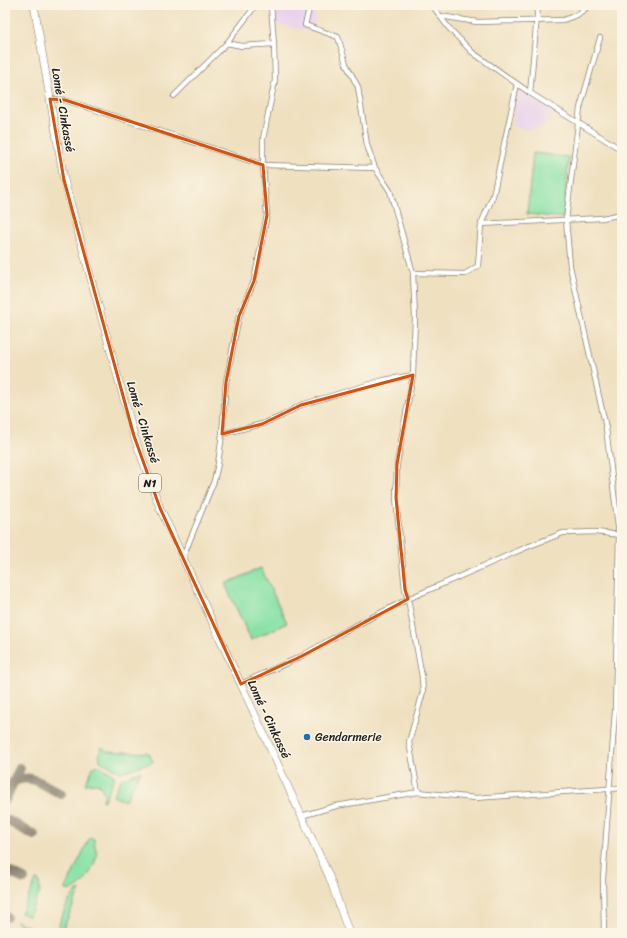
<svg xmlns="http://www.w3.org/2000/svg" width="627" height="938" font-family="Sriracha,sans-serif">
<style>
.built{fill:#e9d2ed}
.green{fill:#87e1a6;stroke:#527e61}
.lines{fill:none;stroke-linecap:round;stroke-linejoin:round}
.taxiway{stroke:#867e6e;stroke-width:10}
.minor-casing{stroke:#867e6e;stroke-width:6}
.highway-casing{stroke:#867e6e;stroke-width:8}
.minor{stroke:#fff;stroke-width:4.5}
.highway{stroke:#fff;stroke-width:7}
.marked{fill:none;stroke:#d4530e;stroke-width:3;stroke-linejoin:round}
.poi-dot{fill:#1f6fb2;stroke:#fcf5e5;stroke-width:1.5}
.labels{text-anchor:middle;stroke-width:3;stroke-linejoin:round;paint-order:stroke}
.shield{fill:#fcf5e5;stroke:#5f5d58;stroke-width:1}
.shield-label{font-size:11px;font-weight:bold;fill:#1c1c1c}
.street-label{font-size:12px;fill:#1c1c1c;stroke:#fcf5e5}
.poi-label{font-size:12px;fill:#1c1c1c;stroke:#fcf5e5;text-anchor:start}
</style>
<rect width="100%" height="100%" fill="#fcf5e5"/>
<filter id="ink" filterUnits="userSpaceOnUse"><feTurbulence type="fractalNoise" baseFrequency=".025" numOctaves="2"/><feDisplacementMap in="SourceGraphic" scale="8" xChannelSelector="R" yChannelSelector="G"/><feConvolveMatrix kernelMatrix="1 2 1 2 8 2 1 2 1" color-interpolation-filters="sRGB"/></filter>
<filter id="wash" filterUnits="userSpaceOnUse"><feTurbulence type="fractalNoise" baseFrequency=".012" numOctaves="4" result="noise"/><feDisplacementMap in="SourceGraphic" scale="16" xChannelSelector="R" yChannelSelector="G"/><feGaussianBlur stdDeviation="0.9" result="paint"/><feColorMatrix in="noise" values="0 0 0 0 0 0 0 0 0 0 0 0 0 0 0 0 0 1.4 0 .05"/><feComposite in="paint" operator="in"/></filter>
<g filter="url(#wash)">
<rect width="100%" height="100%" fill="#efe0c0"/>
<!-- built -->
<g class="built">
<path d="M 273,5 L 316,5 L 314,33 L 274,23 Z"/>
<path d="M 518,88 L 553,112 L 550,119 L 542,128 L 528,129 L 512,127 Z"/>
</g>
<!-- green -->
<g class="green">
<path d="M 533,153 L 569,157 L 563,218 L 527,214 Z"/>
<path d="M 261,568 L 287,623 L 251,640 L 225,584 Z"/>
<path d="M 102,747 L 107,751 L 149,753 L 153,762 L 121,772 L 100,761 L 99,753 Z"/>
<path d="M 94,766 L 100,766 L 115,776 L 104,801 L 102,801 L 105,794 L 98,783 L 85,784 Z"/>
<path d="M 141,771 L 125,801 L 113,796 L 121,779 Z"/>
<path d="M 92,838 L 94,839 C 94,845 98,853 96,858 C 93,870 80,894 65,890 L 89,839 Z"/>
<path d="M 36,880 L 39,881 L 40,892 L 29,916 L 21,913 Z"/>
<path d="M 80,890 L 61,933 L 57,933 C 59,922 69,893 80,890 Z"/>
<path d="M 17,921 L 44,933 C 34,933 28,932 19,927 Z"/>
</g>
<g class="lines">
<!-- taxiway -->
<g class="taxiway">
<path d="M 14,781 C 34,773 44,786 61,794"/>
<path d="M 5,800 L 20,768"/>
<path d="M 5,819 L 34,835"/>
<path d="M 5,870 L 24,879"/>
<path d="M 5,917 L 6,917"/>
</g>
</g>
</g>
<g filter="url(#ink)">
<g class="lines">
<!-- minor casing -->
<g class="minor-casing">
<g id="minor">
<path d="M 310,5 L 305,25 L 338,37 L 346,64 L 358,87 L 367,145 L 375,168"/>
<path d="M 432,5 L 448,27 L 472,52 L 530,93 L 622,150"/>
<path d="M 440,16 L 477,22 L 563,20 L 577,15 L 590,5"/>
<path d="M 600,38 L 580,108 L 566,220 L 570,266 L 606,428 L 619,535 L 615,711 L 603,879 L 604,933"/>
<path d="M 227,43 L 242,46 L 274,44"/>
<path d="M 530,93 L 538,5"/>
<path d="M 174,96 L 227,43 L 256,5"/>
<path d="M 50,99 L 65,100 L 263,165 L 375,168 L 390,191 L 413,273 L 415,317 L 413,375 L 397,464 L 396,498 L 405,590 L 408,599 L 422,677 L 423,692 L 409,742 L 418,792"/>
<path d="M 481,224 L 602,218 L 622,214"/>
<path d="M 413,273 L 465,274 L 478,266 L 481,224 L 493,196 L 517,84"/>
<path d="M 222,434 L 262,424 L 282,416 L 301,405 L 384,380 L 413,375"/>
<path d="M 183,557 L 214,481 L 218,464 L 222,434 L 226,382 L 239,316 L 254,281 L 267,215 L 263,165 L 263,139 L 275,80 L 274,44 L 271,5"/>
<path d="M 241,684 L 300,657 L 347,630 L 408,599 L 527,547 L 563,533 L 596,532 L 620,535"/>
<path d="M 301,816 L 336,806 L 418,792 L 475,798 L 622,788"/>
</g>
</g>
<!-- highway casing -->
<g class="highway-casing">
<path id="highway" d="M 34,5 L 64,180 L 134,436 L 160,508 L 329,876 L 349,933"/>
</g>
<!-- minor -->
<use href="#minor" class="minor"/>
<!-- highway -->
<use href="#highway" class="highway"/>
</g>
</g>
<!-- marked area -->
<path class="marked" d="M 50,99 L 65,100 L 263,165 L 267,215 L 254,281 L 239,316 L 226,382 L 222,434 L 262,424 L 301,405 L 413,375 L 397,464 L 396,498 L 405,590 L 408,599 L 300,657 L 241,684 L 160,508 L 134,436 L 64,180 Z"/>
<!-- markers -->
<circle class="poi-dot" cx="307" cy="737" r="4"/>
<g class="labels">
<!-- shield labels -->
<rect class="shield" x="139" y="474" width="22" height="18" rx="3"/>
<g class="shield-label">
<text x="150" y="487">N1</text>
</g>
<!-- street labels -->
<g class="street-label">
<text transform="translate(63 110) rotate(80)" y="4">Lomé - Cinkassé</text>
<text transform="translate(143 422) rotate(73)" y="4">Lomé - Cinkassé</text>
<text transform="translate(269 719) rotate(65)" y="4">Lomé - Cinkassé</text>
</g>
<!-- poi labels -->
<g class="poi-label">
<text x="315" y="741">Gendarmerie</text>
</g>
</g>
<!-- margin -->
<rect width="627" height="938" fill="none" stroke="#fcf5e5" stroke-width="20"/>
</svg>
